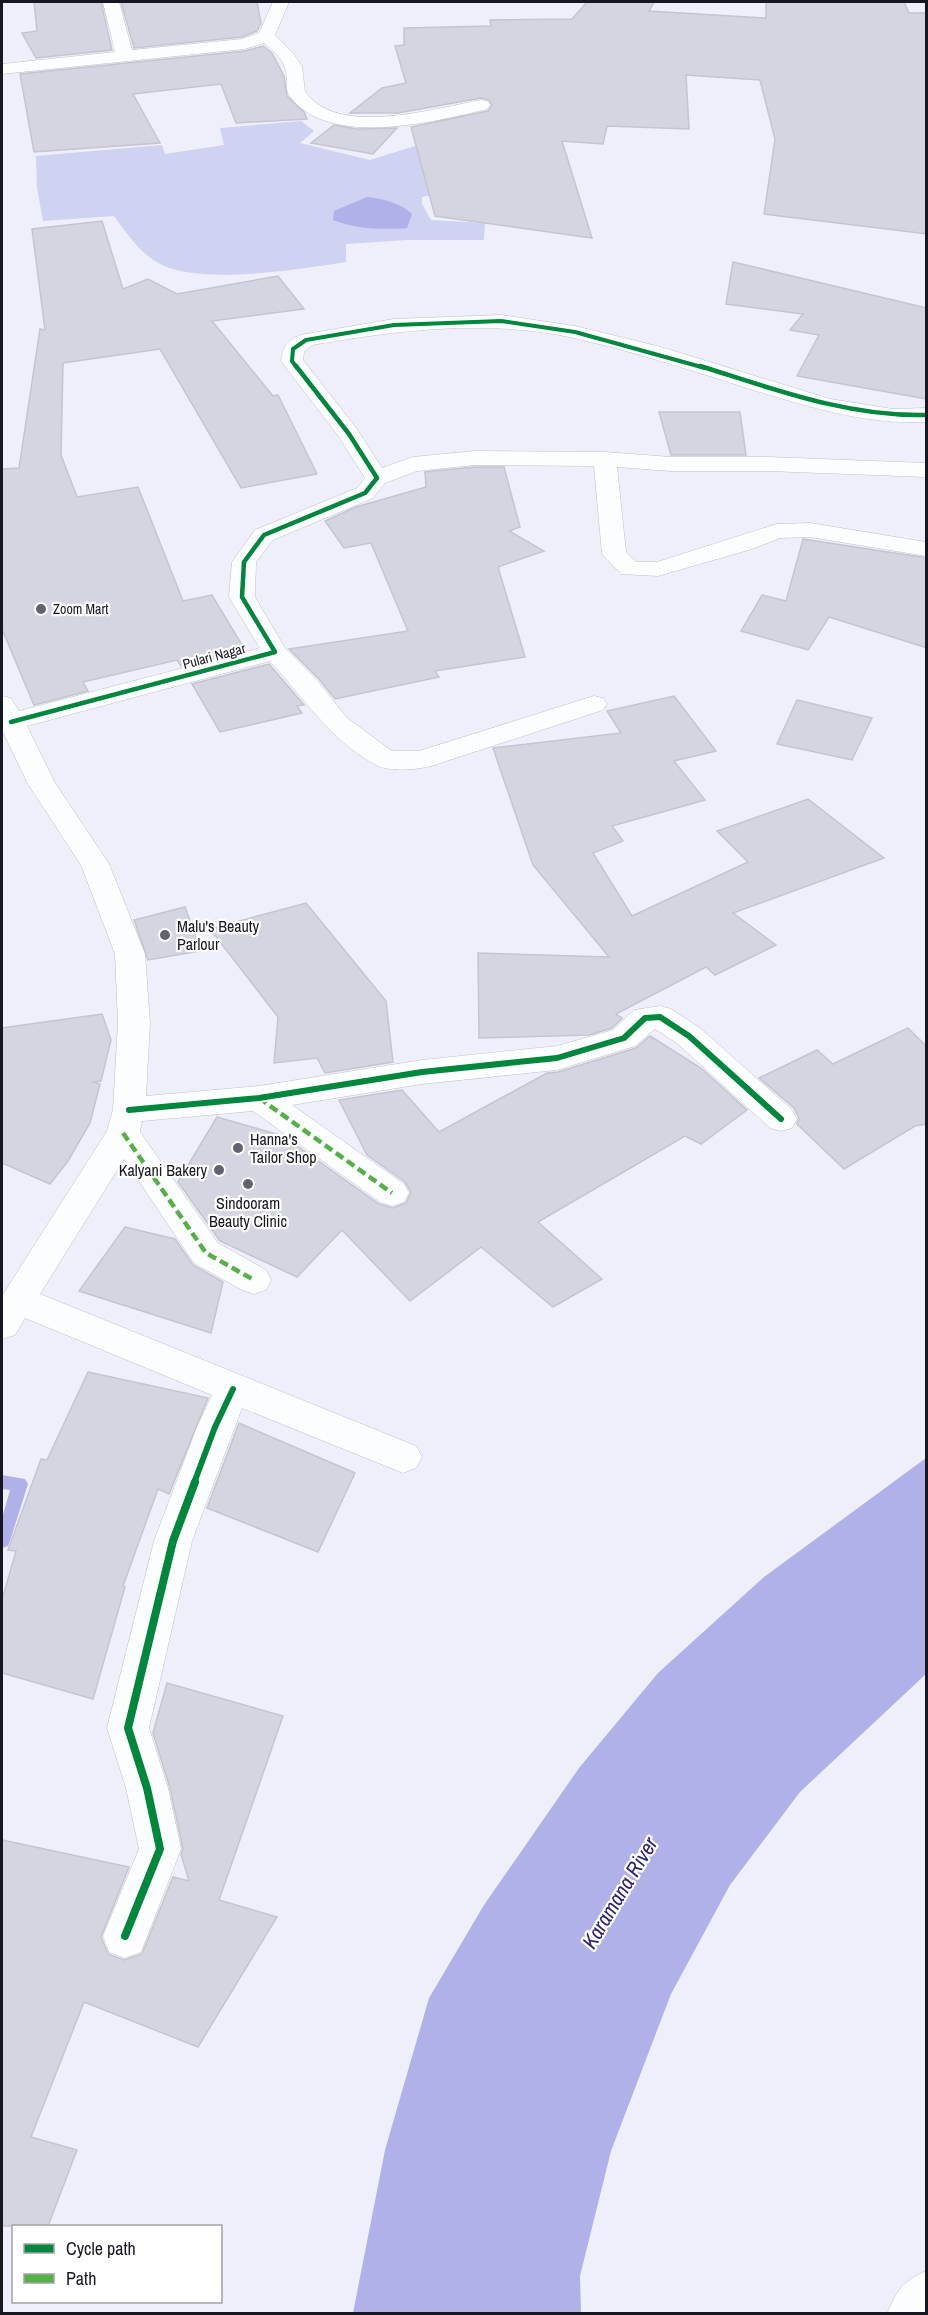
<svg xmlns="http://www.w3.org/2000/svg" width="928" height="2315" font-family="'Archivo Narrow',sans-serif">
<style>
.green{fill:#d0d2f2}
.water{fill:#b0b1e9}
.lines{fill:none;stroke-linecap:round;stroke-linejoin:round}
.stream{fill:#b0b1e9;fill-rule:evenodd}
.building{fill:#d4d5e1;stroke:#c5c5d0;stroke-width:1.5}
.minor-casing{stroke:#bebfca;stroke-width:1}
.major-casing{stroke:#bebfca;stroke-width:1}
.minor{fill:#fcfdfe;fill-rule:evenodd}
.major{fill:#fcfdfe;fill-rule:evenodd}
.quiet{stroke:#55b145;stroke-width:4.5;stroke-dasharray:9 4.5;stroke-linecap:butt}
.cycleway-far3-casing{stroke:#fff;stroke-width:6}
.cycleway-far2-casing{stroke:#fff;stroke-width:8}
.cycleway-far1-casing{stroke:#fff;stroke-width:10}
.cycleway-casing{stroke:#fff;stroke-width:11}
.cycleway-far3{stroke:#00873e;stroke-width:4}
.cycleway-far2{stroke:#00873e;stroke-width:4.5}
.cycleway-far1{stroke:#00873e;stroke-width:6}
.cycleway{stroke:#00873e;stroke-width:8}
.poi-dot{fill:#62636e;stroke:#fff;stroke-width:2}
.labels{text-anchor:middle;stroke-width:4.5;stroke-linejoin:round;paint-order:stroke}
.far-poi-label{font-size:14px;fill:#171723;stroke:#fff;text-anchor:start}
.far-street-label{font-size:14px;fill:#171723;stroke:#fff}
.poi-label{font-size:16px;fill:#171723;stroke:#fff;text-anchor:start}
.near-water-label{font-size:21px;font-style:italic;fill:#2d2077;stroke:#fff}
</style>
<rect width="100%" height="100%" fill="#eeeffa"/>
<!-- green -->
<path class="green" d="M 498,111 L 433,195 L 422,197 L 422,204 L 431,220 L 485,223 L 484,240 L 407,240 L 346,244 L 346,262 C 300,269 204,285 162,265 C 140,254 128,235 114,216 L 43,221 L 37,188 L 36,156 L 162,145 L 165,154 L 224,145 L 220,128 L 301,121 L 314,131 L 300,143 L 370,160 L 421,144 L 441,118 Z"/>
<!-- water -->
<g class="water">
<path d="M 367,197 C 381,198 403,204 412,214 L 407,228 C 382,230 356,229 333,220 L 334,211 Z"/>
<path d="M 926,1458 L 926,1674 L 800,1792 L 730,1885 L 671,1994 L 611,2151 L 580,2276 L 581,2313 L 353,2313 L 385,2150 L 429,1998 L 484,1905 L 579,1768 L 658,1673 L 764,1577 Z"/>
</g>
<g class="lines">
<!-- stream -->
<path class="stream" d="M 2,1475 L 25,1479 L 28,1484 L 10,1541 L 8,1546 L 2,1548 L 2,1518 L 10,1490 L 2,1489 Z"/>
</g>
<!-- building -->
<g class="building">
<path d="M 34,2 L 101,2 L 112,50 L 36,58 L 22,33 L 37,31 Z"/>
<path d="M 121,2 L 257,2 L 261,23 L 257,31 L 242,37 L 134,48 Z"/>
<path d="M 587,2 L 654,2 L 649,11 L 766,18 L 766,2 L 904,2 L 909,13 L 927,13 L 927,234 L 764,214 L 775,139 L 760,80 L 686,75 L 689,129 L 607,126 L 603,144 L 562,141 L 592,238 L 435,216 L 411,127 L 488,111 L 492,105 L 489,100 L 481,98 L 398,113 L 350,113 L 382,88 L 406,83 L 395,46 L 404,45 L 404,28 L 491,26 L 490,20 L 572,19 Z"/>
<path d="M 263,46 L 272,53 L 284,76 L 287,96 L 304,112 L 307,119 L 236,123 L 221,84 L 133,94 L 160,143 L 34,152 L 20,74 L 245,51 Z"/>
<path d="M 334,125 L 357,129 L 397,128 L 373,154 L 311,143 Z"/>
<path d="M 102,221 L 123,289 L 148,279 L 177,294 L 278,276 L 304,309 L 212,321 L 273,396 L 278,395 L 317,474 L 241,488 L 160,349 L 63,363 L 61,455 L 77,497 L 138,487 L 183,601 L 212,595 L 245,650 L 181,666 L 177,660 L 83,682 L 88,691 L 34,705 L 2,629 L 2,469 L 19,468 L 40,329 L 45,330 L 32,229 Z"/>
<path d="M 733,262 L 927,308 L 927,399 L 797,376 L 819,335 L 790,330 L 803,314 L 726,304 Z"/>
<path d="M 659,412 L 740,412 L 746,455 L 671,455 Z"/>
<path d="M 475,467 L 504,467 L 520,527 L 509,531 L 544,551 L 498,567 L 525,657 L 435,671 L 439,677 L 335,699 L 319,679 L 289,649 L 408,631 L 371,543 L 344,548 L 325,521 L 356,507 L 426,487 L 425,472 Z"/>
<path d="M 803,539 L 927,558 L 927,648 L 829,617 L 808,650 L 741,631 L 762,595 L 786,601 Z"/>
<path d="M 269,664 L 304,705 L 297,706 L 302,713 L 220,732 L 192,684 Z"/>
<path d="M 674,696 L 716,751 L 674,761 L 705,800 L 612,826 L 623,841 L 593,853 L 632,916 L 748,862 L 717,831 L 808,799 L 884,858 L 733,913 L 776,945 L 715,975 L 706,967 L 616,1014 L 622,1018 L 612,1028 L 589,1035 L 479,1038 L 478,953 L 609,957 L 533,865 L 493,748 L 621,733 L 607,711 Z"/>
<path d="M 797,700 L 872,718 L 852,760 L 777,744 Z"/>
<path d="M 306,903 L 386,1001 L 393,1062 L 325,1073 L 317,1058 L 274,1063 L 278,1017 L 210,929 Z"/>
<path d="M 185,907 L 201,951 L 148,960 L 134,920 Z"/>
<path d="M 102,1014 L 111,1040 L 101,1081 L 92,1082 L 100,1084 L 90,1123 L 68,1161 L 50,1184 L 2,1163 L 2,1028 Z"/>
<path d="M 908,1028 L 927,1047 L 927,1124 L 915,1126 L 844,1169 L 797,1124 L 799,1118 L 794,1108 L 759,1078 L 817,1050 L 833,1064 Z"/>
<path d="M 650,1036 L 701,1068 L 747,1110 L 701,1144 L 685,1136 L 538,1222 L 602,1279 L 553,1307 L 481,1247 L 410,1301 L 342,1230 L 297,1277 L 220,1241 L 178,1182 L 217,1117 L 283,1136 L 379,1204 L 393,1208 L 406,1203 L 411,1192 L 405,1182 L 367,1155 L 339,1100 L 402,1090 L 439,1132 L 547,1073 L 558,1072 L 636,1048 Z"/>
<path d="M 125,1227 L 175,1239 L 193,1265 L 223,1282 L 211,1333 L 79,1291 Z"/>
<path d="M 88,1372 L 208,1398 L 169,1494 L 158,1489 L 123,1586 L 125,1587 L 93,1699 L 2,1673 L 2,1600 L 16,1551 L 8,1550 L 41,1459 L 47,1460 Z"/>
<path d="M 239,1423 L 355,1473 L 318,1552 L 207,1508 Z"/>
<path d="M 167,1683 L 283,1716 L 219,1900 L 277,1917 L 198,2047 L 84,2002 L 31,2137 L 77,2150 L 48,2226 L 2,2226 L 2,1840 L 129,1867 L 101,1937 L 108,1954 L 124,1960 L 142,1954 L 173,1877 L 189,1881 L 181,1854 L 183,1849 L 170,1788 L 153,1733 Z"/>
</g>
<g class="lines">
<!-- minor casing -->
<g class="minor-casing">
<g id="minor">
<path d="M 103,2 L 119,2 L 132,50 L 242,39 L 259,33 L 273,2 L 289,2 L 275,35 L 293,53 L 302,66 L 305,92 C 309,96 314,102 319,105 C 358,131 438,108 481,100 L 487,101 L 490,105 L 487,109 C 433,122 332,148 291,98 C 284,90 288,80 286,71 C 284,59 272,50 264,43 L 245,49 L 2,74 L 2,64 L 115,52 Z"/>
<path d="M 501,315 L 575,326 L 661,347 L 830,399 L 893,409 L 926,408 L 926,422 C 867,425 810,407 753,390 C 694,371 635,352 574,338 C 487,319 399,330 312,345 L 304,352 L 303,360 L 357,429 L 382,468 L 413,457 L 475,451 L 605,452 L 671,457 L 768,457 L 926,463 L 926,477 L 768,471 L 671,471 L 617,467 L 626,552 L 636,562 L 657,562 L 777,524 L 810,523 L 926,542 L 926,556 L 810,537 L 780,538 L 752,549 L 658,576 L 621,574 L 602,554 L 594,466 L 475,465 L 417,471 L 385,483 L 373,498 L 273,540 L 256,562 L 255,597 L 285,648 L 317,680 L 347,718 L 392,751 L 419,751 L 594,696 L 603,698 L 607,704 L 603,710 L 431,766 C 416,770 389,772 376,765 C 331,741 303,697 270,661 L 27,726 L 55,783 L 109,864 L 145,954 L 150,1023 L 146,1096 L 259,1086 L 422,1060 L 557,1046 L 613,1030 L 634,1010 L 660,1006 L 671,1009 L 700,1028 L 792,1110 L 797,1119 L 792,1128 L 781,1131 L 770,1128 L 678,1044 L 655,1029 L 635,1046 L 557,1070 L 422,1084 L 292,1105 L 404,1184 L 409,1193 L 404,1202 L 392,1206 L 380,1202 L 253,1111 L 142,1121 L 140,1132 L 218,1243 L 266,1270 L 271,1280 L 266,1290 L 254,1294 L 242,1290 L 194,1263 L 124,1159 L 40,1294 L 416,1446 L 422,1457 L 416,1468 L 403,1473 L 242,1408 L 192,1541 L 149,1728 L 168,1788 L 181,1849 L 141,1952 L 125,1958 L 109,1952 L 103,1936 L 139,1849 L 126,1788 L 107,1728 L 154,1541 L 197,1427 L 212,1395 L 25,1318 L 15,1335 L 2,1339 L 2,1296 L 107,1131 L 113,1110 L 118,1023 L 115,954 L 81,865 L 28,784 L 2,730 L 2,696 L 11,698 L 19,711 L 260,648 L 229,597 L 232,562 L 255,530 L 357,488 L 365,478 L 339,437 L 281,361 C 283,345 290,337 306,334 L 394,319 Z"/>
</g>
</g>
<!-- major casing -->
<g class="major-casing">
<path id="major" d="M 926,2271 L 926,2314 L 887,2314 C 896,2291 903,2281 926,2271 Z"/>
</g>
<!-- minor -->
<use href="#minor" class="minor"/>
<!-- major -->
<use href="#major" class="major"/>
<!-- quiet -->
<g class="quiet">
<path d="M 259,1098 L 392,1193"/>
<path d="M 123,1133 L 206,1253 L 254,1280"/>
</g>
<!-- cycleway-far3 casing -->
<g class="cycleway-far3-casing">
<path id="cycleway-far3" d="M 297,368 L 292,361 L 293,349 L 306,340 L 394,325 L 501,321 L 575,332 L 705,368"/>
</g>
<!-- cycleway-far2 casing -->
<g class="cycleway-far2-casing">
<g id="cycleway-far2">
<path d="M 700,366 C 774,389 848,417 926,415"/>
<path d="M 11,722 L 275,652 L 242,597 L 244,562 L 264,535 L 365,493 L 377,478 L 349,434 L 296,366"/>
</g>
</g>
<!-- cycleway-far1 casing -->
<g class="cycleway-far1-casing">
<g id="cycleway-far1">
<path d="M 129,1110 L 259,1098 L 422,1072 L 557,1058 L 624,1038 L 645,1018 L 660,1017 L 689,1036 L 781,1119"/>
<path d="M 194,1483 L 215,1427 L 233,1389"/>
</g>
</g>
<!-- cycleway casing -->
<g class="cycleway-casing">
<path id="cycleway" d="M 125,1936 L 160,1849 L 147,1788 L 128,1728 L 173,1541 L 195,1482"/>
</g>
<!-- cycleway-far3 -->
<use href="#cycleway-far3" class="cycleway-far3"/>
<!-- cycleway-far2 -->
<use href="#cycleway-far2" class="cycleway-far2"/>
<!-- cycleway-far1 -->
<use href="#cycleway-far1" class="cycleway-far1"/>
<!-- cycleway -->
<use href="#cycleway" class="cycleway"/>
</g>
<!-- markers -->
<g class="poi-dot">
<circle cx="41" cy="609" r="6"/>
<circle cx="165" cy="935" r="6"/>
<circle cx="238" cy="1148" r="6"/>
<circle cx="219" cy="1170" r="6"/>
<circle cx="248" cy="1184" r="6"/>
</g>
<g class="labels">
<!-- far-poi labels -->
<g class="far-poi-label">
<text x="53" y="614">Zoom Mart</text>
</g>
<!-- far-street labels -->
<g class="far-street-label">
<text transform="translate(214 656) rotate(-15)" y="5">Pulari Nagar</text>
</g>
<!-- poi labels -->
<g class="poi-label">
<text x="177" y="932">Malu's Beauty<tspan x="177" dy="18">Parlour</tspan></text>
<text x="250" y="1145">Hanna's<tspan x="250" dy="18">Tailor Shop</tspan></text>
<text x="207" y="1176" text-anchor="end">Kalyani Bakery</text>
<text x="248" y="1209" text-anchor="middle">Sindooram<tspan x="248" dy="18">Beauty Clinic</tspan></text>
</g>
<!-- near-water labels -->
<g class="near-water-label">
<text transform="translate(620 1893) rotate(-59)" y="7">Karamana River</text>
</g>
</g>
<!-- border -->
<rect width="928" height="2315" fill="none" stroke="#171723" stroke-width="6"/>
<!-- legend -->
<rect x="12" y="2225" width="210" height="78" fill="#ffffff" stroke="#a2a2a7" stroke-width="1.5"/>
<rect x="24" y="2244" width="30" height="9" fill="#00873e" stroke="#a2a2a7" stroke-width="1.5"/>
<text x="66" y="2255" font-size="18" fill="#171723">Cycle path</text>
<rect x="24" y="2274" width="30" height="9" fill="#55b145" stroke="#a2a2a7" stroke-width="1.5"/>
<text x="66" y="2285" font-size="18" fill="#171723">Path</text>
</svg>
